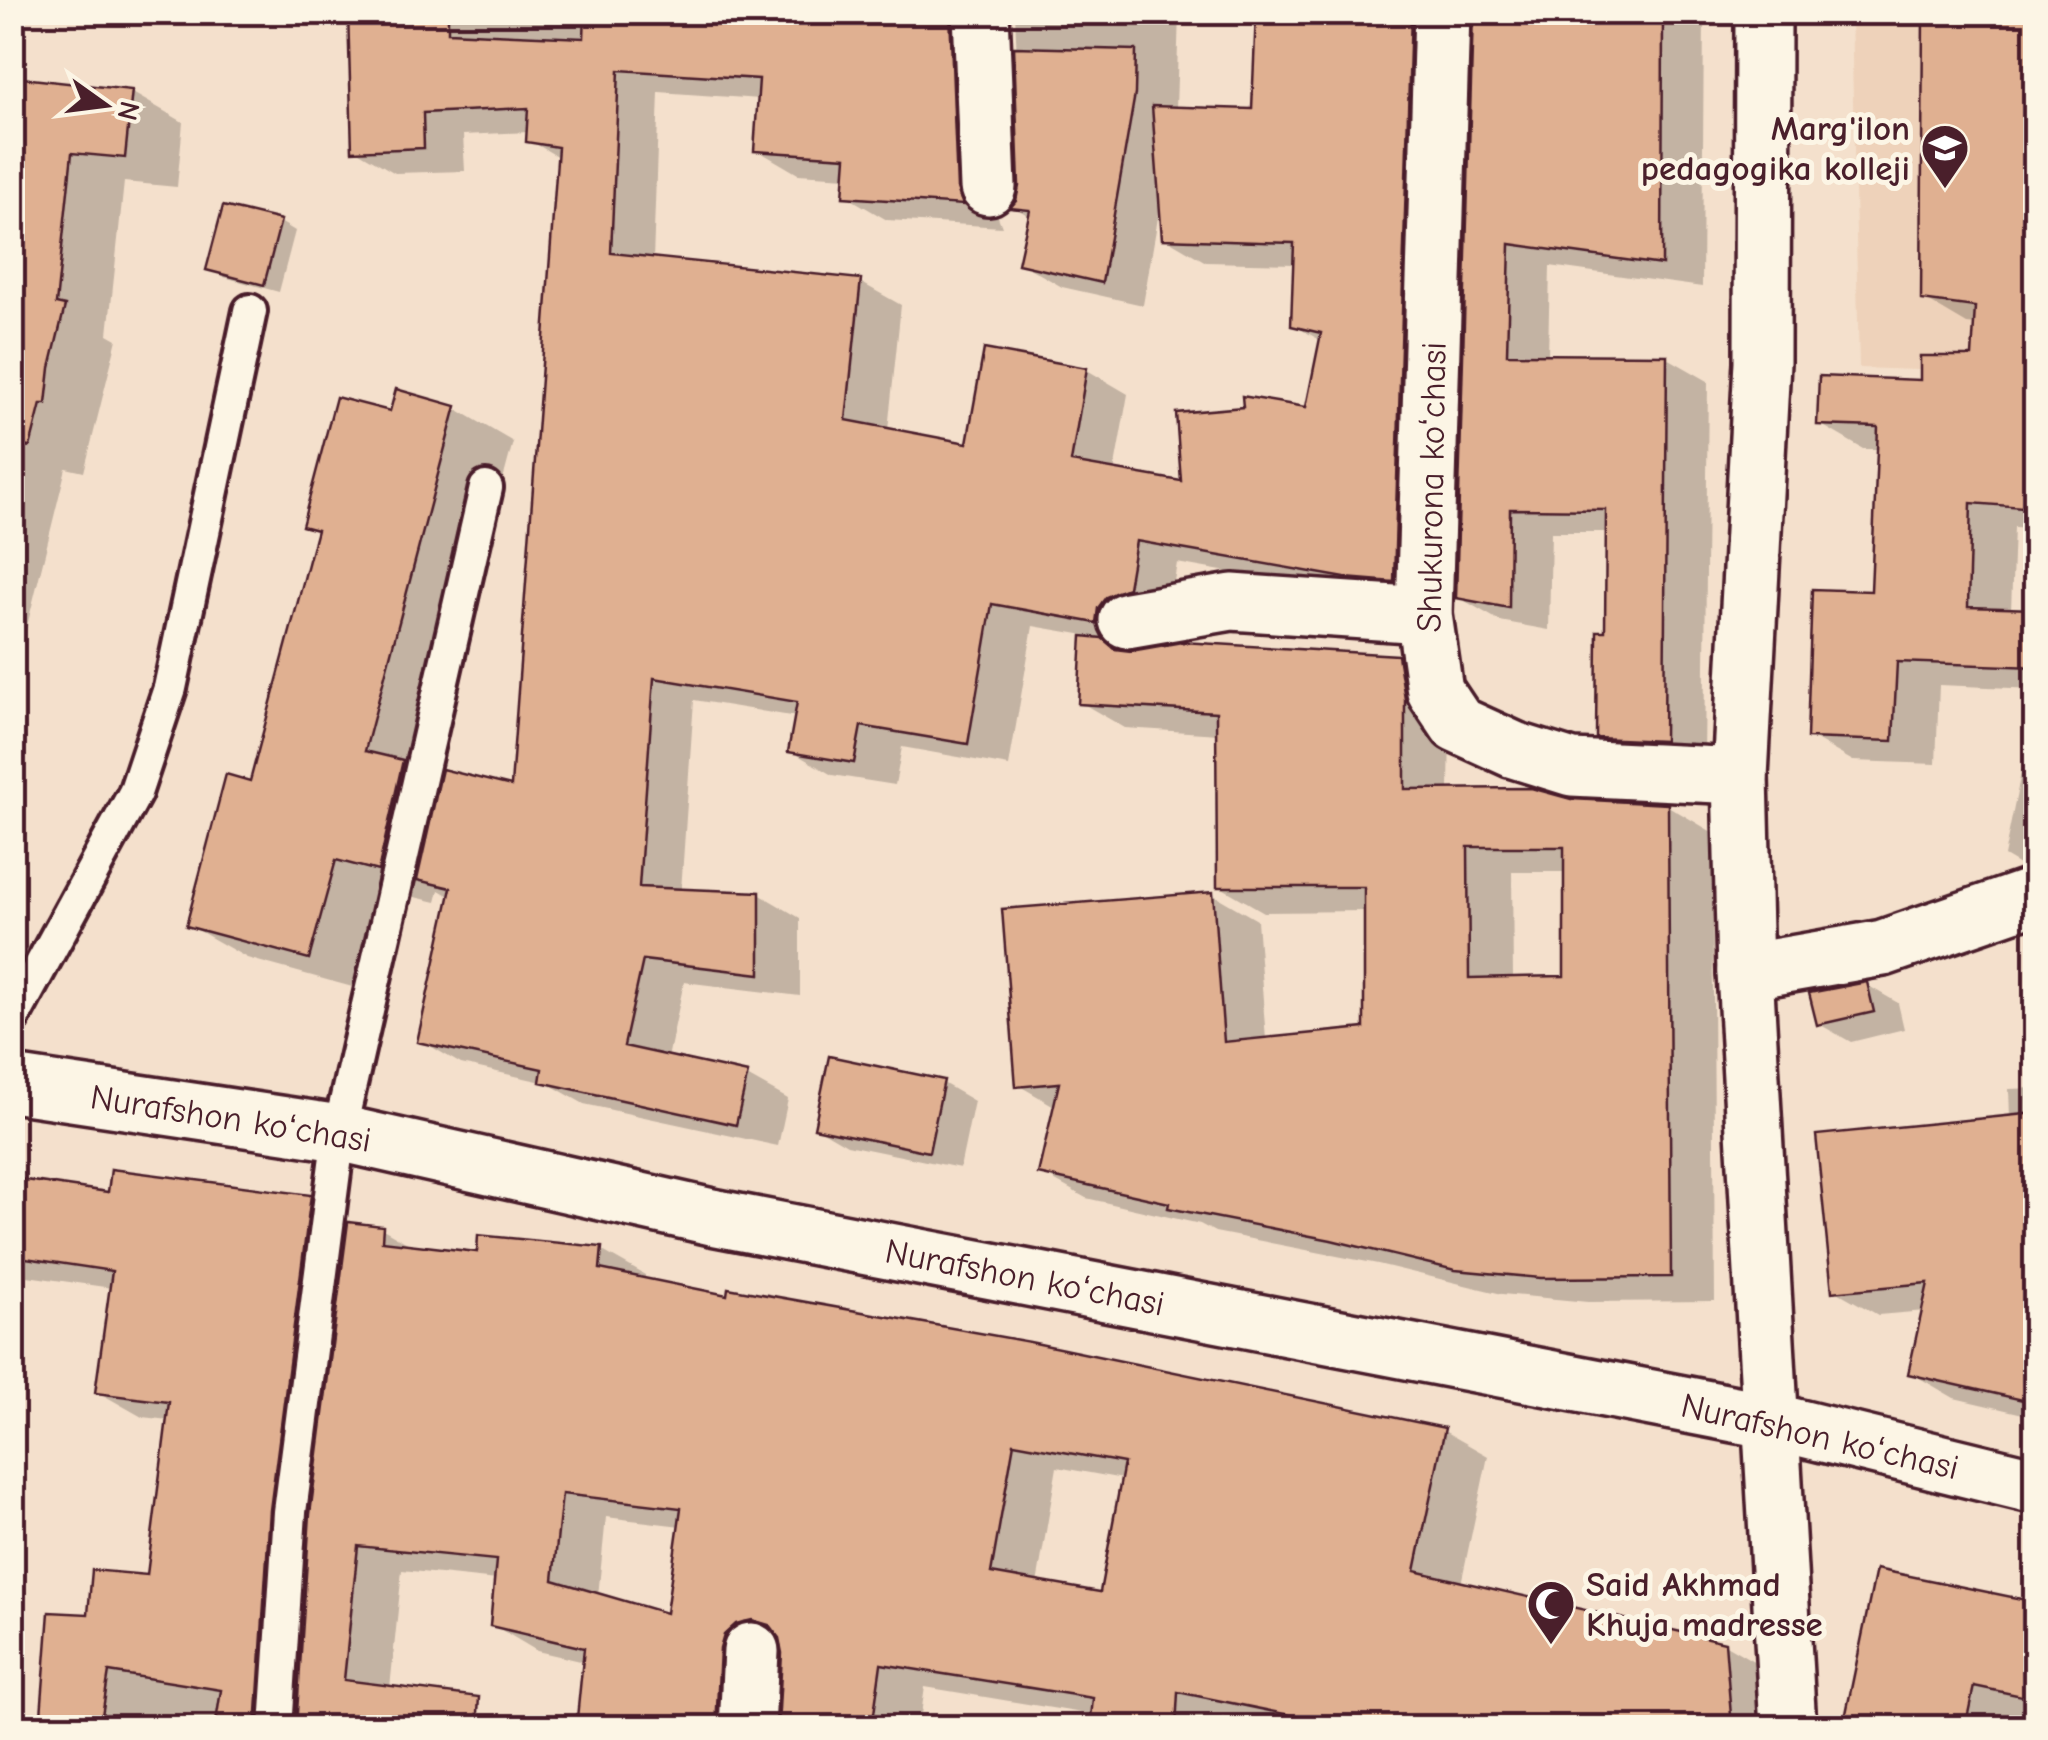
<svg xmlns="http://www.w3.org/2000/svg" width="2048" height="1740" font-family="'Comic Neue',sans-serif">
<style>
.built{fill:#eed2ba}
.shadow{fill:#0003;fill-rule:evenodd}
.building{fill:#e0b091;stroke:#4a1f2b;stroke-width:2.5;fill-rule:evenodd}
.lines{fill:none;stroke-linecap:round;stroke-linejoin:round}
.lane-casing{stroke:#4a1f2b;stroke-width:40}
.street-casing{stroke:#4a1f2b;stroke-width:62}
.lane{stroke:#fcf5e5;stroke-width:32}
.street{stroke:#fcf5e5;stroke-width:55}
.labels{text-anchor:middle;stroke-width:10;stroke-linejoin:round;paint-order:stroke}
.poi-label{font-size:35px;font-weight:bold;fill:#4a1f2b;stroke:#fcf5e5;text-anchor:end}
.street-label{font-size:35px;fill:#4a1f2b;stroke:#fcf5e5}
</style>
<rect width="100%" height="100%" fill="#f4e0cc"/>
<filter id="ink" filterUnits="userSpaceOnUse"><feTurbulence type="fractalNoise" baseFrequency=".01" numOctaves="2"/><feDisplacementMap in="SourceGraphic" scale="20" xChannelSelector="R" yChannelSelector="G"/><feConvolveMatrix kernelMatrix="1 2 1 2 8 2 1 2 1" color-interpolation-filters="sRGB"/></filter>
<g filter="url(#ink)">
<!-- built -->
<path class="built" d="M 1851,13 L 2035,13 L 2035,374 L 1859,368 Z"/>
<!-- shadow -->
<g class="shadow">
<path d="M 351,12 L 1002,12 L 990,37 L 997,214 L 1002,227 L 887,220 L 846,196 L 847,177 L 798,174 L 757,150 L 760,99 L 659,92 L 653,260 L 860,282 L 901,305 L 888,430 L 969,446 L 1087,370 L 1128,394 L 1114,472 L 1184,484 L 1308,410 L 1322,341 L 1293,325 L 1296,264 L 1206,262 L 1165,238 L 1160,206 L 1143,305 L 1062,287 L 1021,263 L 1031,217 L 1014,207 L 1022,186 L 1015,12 L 1179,12 L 1176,109 L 1255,111 L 1259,12 L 1463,12 L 1434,604 L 1389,601 L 1177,563 L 1169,611 L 1137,645 L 1098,638 L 1122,652 L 1397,657 L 1443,683 L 1450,726 L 1449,791 L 1668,806 L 1712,832 L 1715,1301 L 1588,1302 L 1502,1294 L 1378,1264 L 1215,1232 L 1200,1224 L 1086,1198 L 1041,1173 L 1056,1107 L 1018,1085 L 1212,894 L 1257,920 L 1266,1040 L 1367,1030 L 1366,911 L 1264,912 L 1219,886 L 1219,734 L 1125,728 L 1080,702 L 1085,635 L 1033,626 L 1009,766 L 902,747 L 895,785 L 832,775 L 791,751 L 797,717 L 694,700 L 681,891 L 759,894 L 800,918 L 800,996 L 684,982 L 668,1058 L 747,1076 L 788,1099 L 778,1146 L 584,1104 L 547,1083 L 461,1064 L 420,1040 L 451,897 L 439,890 L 436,902 L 393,892 L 367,991 L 247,958 L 189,925 L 252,784 L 318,532 L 305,525 L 392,414 L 398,392 L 455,408 L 513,442 L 424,775 L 441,785 L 513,789 L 560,158 L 529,140 L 529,132 L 463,135 L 465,171 L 395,173 L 354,149 ZM 1512,872 L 1566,872 L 1567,979 L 1513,979 Z"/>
<path d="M 1704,12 L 1702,287 L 1550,266 L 1548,356 L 1666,357 L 1708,381 L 1704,763 L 1640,760 L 1598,736 L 1608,634 L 1608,532 L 1551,532 L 1549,630 L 1500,621 L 1458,597 L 1476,13 Z"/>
<path d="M 2036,12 L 2036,528 L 2014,527 L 2011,611 L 2036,612 L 2036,689 L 1939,685 L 1936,764 L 1853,761 L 1809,736 L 1874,593 L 1880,449 L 1863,449 L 1820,424 L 1974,359 L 1976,325 L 1967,324 L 1923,298 Z"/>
<path d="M 131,92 L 183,122 L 177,187 L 124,182 L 108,334 L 117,339 L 84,472 L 66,468 L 12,687 L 12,201 Z"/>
<path d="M 280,222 L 295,231 L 279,292 L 224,277 L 209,268 Z"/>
<path d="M 2036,699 L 2036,875 L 2004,856 Z"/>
<path d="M 12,721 L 20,726 L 12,758 Z"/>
<path d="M 1867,985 L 1898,1003 L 1904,1029 L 1851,1042 L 1819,1024 Z"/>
<path d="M 943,1083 L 974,1101 L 960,1168 L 847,1145 L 816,1127 Z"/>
<path d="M 2036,1088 L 2036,1417 L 1954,1398 L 1911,1373 L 1925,1311 L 1878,1315 L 1834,1290 L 2010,1118 L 2009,1089 Z"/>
<path d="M 12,1180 L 111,1194 L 310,1198 L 354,1223 L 383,1229 L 414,1247 L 479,1255 L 601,1250 L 645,1275 L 645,1281 L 1444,1431 L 1488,1456 L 1461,1584 L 1724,1644 L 1769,1670 L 1773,1728 L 1279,1728 L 1222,1716 L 1221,1728 L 1093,1728 L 1094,1715 L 925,1687 L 919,1728 L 781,1728 L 783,1646 L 768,1660 L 760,1728 L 579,1728 L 585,1662 L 537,1651 L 493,1625 L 497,1580 L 402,1570 L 390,1688 L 437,1694 L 481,1720 L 480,1728 L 43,1728 L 91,1617 L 149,1578 L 169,1420 L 142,1417 L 98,1392 L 112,1288 L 20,1275 L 12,1270 ZM 1057,1467 L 1123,1479 L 1102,1595 L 1037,1584 ZM 606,1517 L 681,1526 L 668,1616 L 598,1596 Z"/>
<path d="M 2036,1605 L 2036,1728 L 1846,1728 Z"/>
</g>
<!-- building -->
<g class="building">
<path d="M 348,12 L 448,12 L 448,32 L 584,38 L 585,12 L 950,12 L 957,188 L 963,205 L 843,197 L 846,157 L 754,151 L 759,79 L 619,70 L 611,253 L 861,279 L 846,420 L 967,443 L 984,349 L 1087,368 L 1071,462 L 1181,481 L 1176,413 L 1243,407 L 1242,396 L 1306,407 L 1321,333 L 1291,326 L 1294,243 L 1162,239 L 1152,106 L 1252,109 L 1256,12 L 1411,12 L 1394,582 L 1345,578 L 1136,541 L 1128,588 L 1106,597 L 1098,608 L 1096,623 L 992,604 L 968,744 L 861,726 L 854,763 L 788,752 L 797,702 L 654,678 L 639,887 L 760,892 L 760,974 L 643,960 L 624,1046 L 748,1073 L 736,1125 L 540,1082 L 542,1069 L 417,1042 L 451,888 L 417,880 L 442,769 L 511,786 L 558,147 L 526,142 L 528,108 L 423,113 L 424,148 L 352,151 Z"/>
<path d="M 1473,12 L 1663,12 L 1662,265 L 1510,244 L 1507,354 L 1667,355 L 1664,741 L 1596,738 L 1597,631 L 1605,631 L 1606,510 L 1510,509 L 1509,608 L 1456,598 Z"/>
<path d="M 1923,12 L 2036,12 L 2036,508 L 1971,503 L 1968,607 L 2036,609 L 2036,667 L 1897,662 L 1893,741 L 1807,738 L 1812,589 L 1871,591 L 1878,427 L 1817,425 L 1819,376 L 1920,380 L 1920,356 L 1972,356 L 1975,307 L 1921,300 Z"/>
<path d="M 1014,47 L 1136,50 L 1135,94 L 1102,283 L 1018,264 L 1030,210 L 1010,208 L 1016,201 L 1019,186 Z"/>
<path d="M 22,78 L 132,90 L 125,158 L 72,153 L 56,304 L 65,306 L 50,368 L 46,404 L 41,404 L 30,447 L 12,445 L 12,173 Z"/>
<path d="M 223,206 L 281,220 L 264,285 L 206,270 Z"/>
<path d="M 396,389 L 456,406 L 365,751 L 403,760 L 378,871 L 336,860 L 309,959 L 186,926 L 226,774 L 250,781 L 317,530 L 302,526 L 336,397 L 390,411 Z"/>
<path d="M 1082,636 L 1102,638 L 1115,649 L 1131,651 L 1182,642 L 1398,655 L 1405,699 L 1405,789 L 1531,788 L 1571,799 L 1668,804 L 1671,1277 L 1541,1278 L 1455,1270 L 1331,1240 L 1168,1208 L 1169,1203 L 1038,1174 L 1059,1083 L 1016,1087 L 1002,909 L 1213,892 L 1224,1042 L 1364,1028 L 1364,887 L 1217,887 L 1216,712 L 1078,704 ZM 1468,847 L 1564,847 L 1564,976 L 1469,978 Z"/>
<path d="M 1867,982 L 1874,1012 L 1817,1025 L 1809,993 Z"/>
<path d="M 829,1056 L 944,1080 L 929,1152 L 814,1128 Z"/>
<path d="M 2036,1113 L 2036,1403 L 1908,1374 L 1928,1283 L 1832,1292 L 1816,1135 Z"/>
<path d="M 111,1169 L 311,1195 L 270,1510 L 256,1728 L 215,1728 L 221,1690 L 109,1672 L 100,1728 L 40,1728 L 49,1612 L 88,1614 L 92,1570 L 147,1575 L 169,1402 L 95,1393 L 112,1271 L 12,1256 L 12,1178 L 108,1192 Z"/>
<path d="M 348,1222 L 383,1226 L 382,1241 L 477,1252 L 478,1235 L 602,1247 L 600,1269 L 727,1295 L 728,1288 L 1030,1342 L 1445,1428 L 1415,1571 L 1725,1642 L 1732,1728 L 1313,1728 L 1314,1720 L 1178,1692 L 1176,1728 L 1090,1728 L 1093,1698 L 881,1664 L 872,1728 L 778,1728 L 782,1653 L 779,1638 L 769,1625 L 752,1620 L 736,1624 L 724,1635 L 720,1649 L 716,1728 L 576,1728 L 584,1648 L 490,1626 L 496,1560 L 358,1546 L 344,1680 L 479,1697 L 477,1728 L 296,1728 L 310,1514 ZM 1014,1443 L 1124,1463 L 1100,1592 L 991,1573 ZM 562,1494 L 681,1508 L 666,1613 L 553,1580 Z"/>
<path d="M 1876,1569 L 2036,1602 L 2036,1699 L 1974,1686 L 1965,1728 L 1843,1728 Z"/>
</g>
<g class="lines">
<!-- lane casing -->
<g class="lane-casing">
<g id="lane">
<path d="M 12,1019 L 135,793 L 170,688 L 250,311"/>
<path d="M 276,1728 L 290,1512 L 339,1133 L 486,488"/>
</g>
</g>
<!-- street casing -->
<g class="street-casing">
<g id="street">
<path d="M 981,12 L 988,187"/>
<path d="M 1442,12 L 1424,615 L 1435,691 L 1457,724 L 1514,750 L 1572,768 L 1740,776"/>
<path d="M 1763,12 L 1762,362 L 1740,776 L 1745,972 L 1788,1728"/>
<path d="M 1127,620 L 1232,602 L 1424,615"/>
<path d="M 1745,972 L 1883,948 L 2036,895"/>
<path d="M 12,1084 L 339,1133 L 712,1217 L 1771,1421 L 2036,1486"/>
<path d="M 747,1728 L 751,1651"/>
</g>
</g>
<!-- lane -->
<use href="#lane" class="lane"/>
<!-- street -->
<use href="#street" class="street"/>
</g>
</g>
<!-- icons -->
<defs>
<g id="university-pin" transform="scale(2.5)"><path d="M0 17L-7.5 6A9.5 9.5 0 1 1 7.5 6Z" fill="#4a1f2b" stroke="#fcf5e5"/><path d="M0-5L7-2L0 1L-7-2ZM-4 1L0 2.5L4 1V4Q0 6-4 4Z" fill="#fff"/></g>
<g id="mosque-pin" transform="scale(2.5)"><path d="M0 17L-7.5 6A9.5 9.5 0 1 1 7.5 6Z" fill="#4a1f2b" stroke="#fcf5e5"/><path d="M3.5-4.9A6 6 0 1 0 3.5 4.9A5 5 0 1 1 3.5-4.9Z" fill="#fff"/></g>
</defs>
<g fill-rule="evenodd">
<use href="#university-pin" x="1945" y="148"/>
<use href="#mosque-pin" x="1551" y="1604"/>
</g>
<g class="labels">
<!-- poi labels -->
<g class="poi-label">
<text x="1910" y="140">Marg'ilon<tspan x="1910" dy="40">pedagogika kolleji</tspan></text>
<text x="1586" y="1596" text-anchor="start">Said Akhmad<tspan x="1586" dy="40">Khuja madresse</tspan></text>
</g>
<!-- street labels -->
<g class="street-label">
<text transform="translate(1431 487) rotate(-89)" y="12">Shukurona koʻchasi</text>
<text transform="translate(231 1118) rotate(9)" y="12">Nurafshon koʻchasi</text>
<text transform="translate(1025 1277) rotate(11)" y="12">Nurafshon koʻchasi</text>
<text transform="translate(1820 1436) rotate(13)" y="12">Nurafshon koʻchasi</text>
</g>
</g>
<!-- margin -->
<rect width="2048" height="1740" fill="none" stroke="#fcf5e5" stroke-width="50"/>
<rect x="25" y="25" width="1998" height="1690" fill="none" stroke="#4a1f2b" stroke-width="4" filter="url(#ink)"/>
<!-- north arrow -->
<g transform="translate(105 105) rotate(104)" stroke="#fcf5e5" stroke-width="8" paint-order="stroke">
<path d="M0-8L18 38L0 25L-18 38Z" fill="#4a1f2b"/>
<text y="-15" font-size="28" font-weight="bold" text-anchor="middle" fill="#4a1f2b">N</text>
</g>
</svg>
